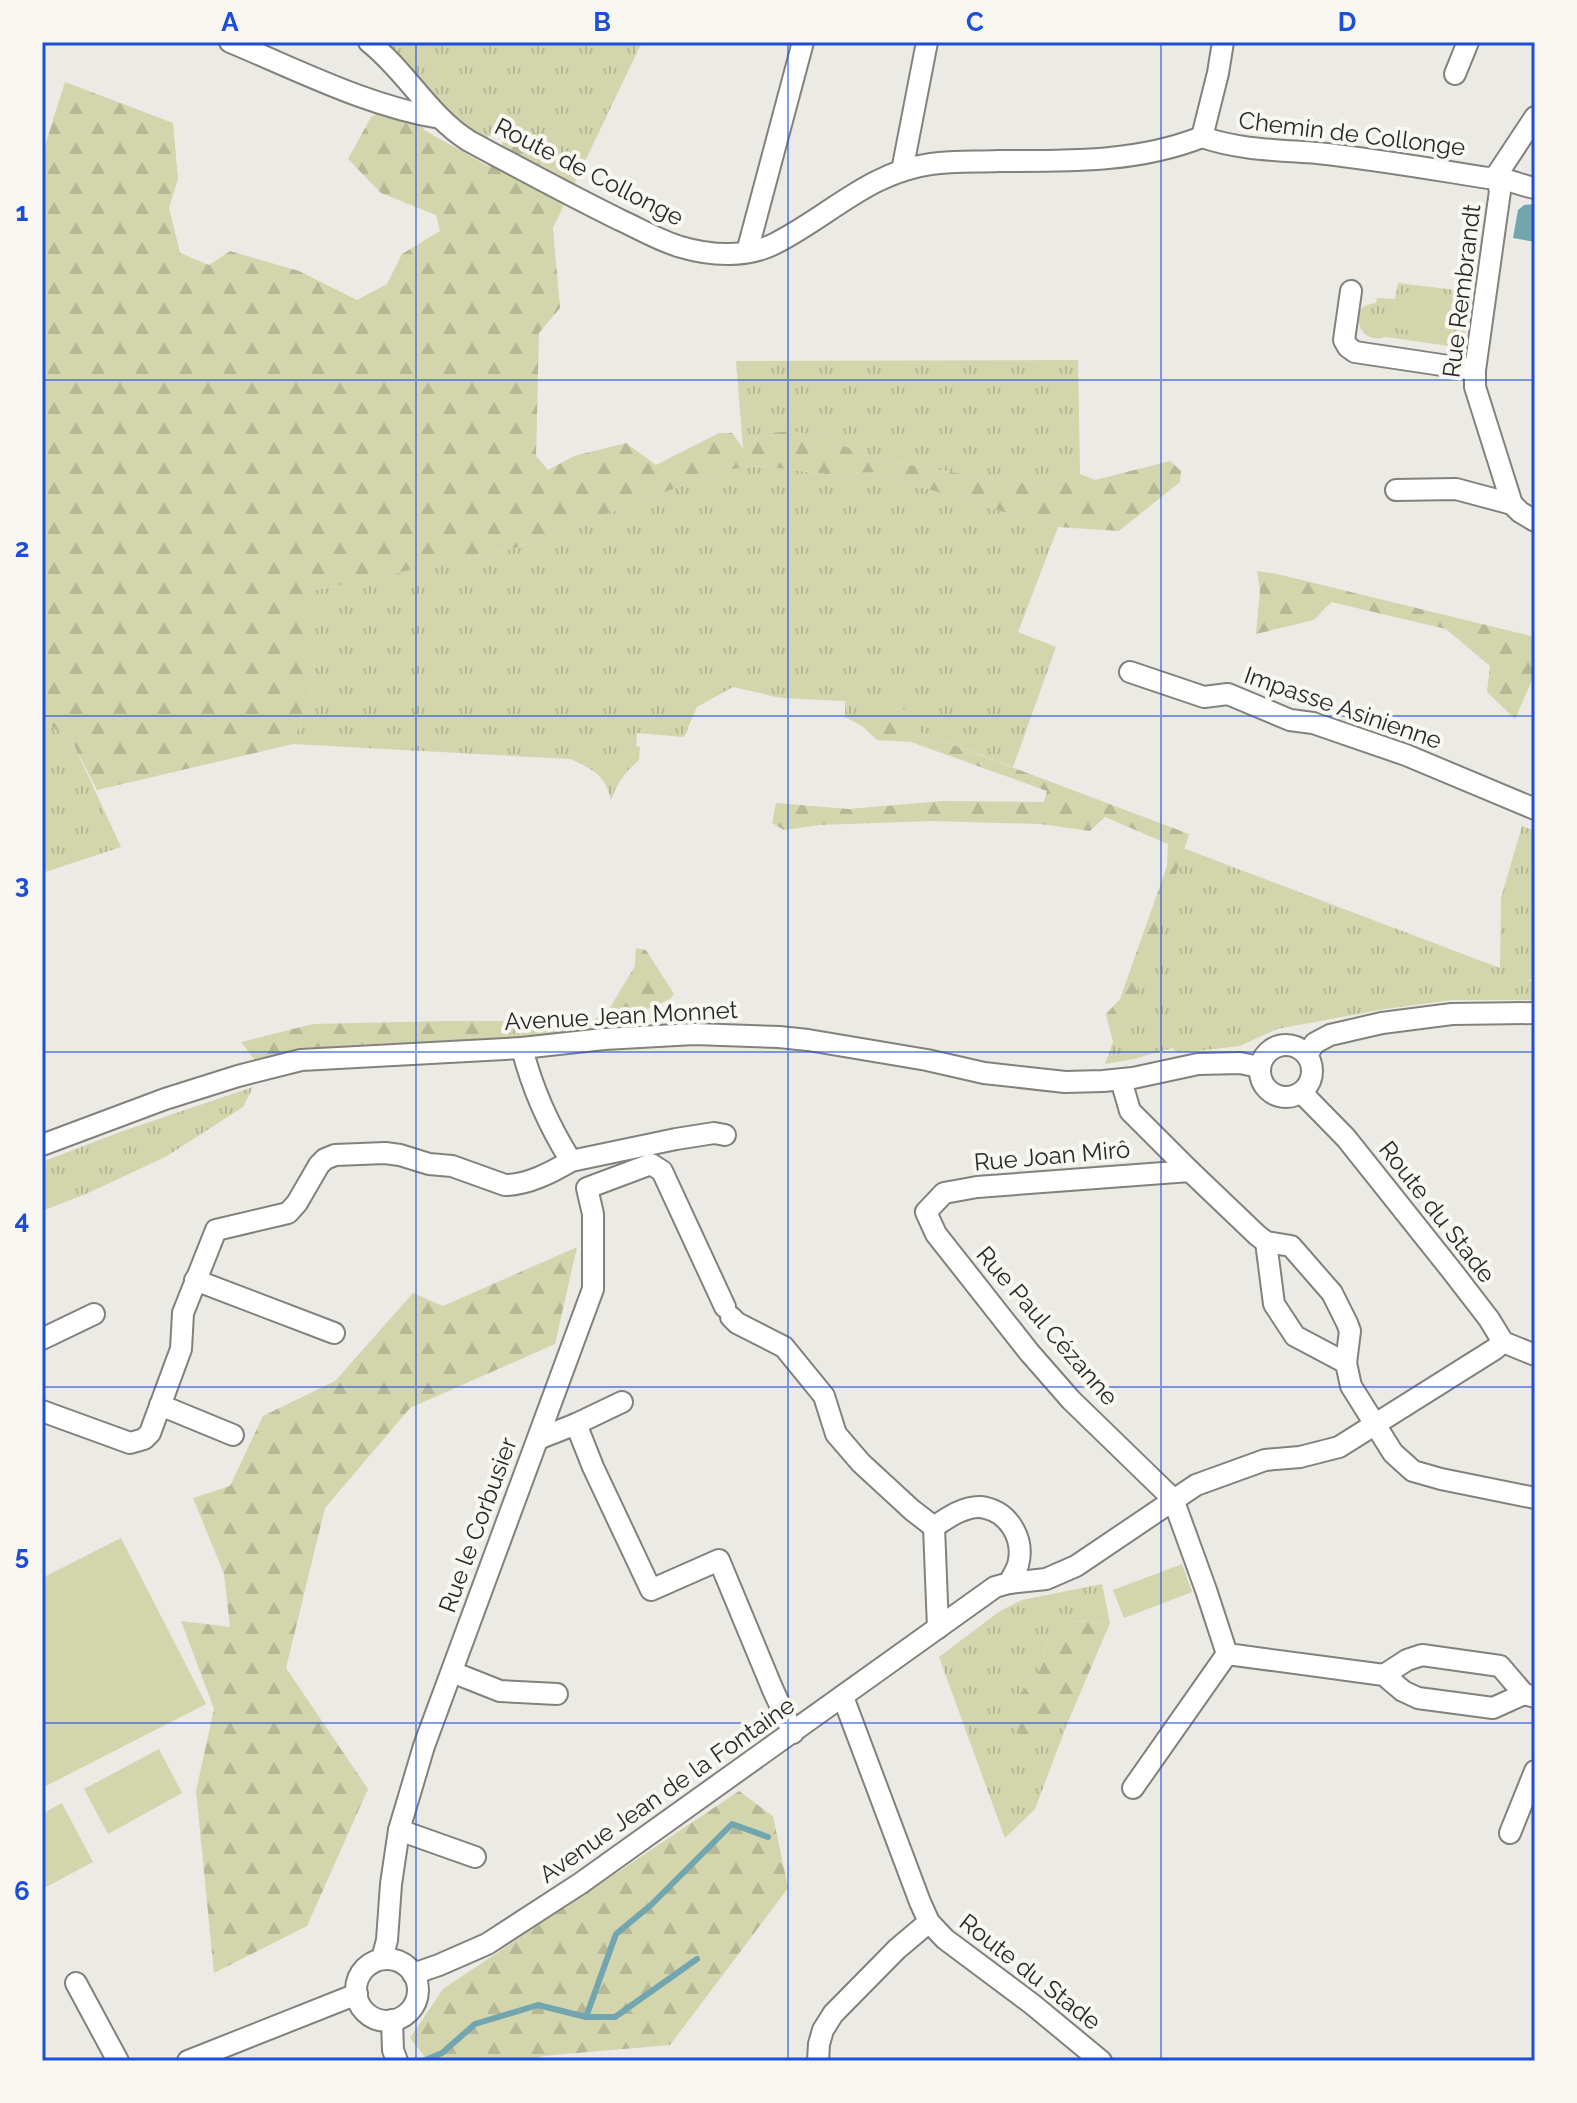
<svg xmlns="http://www.w3.org/2000/svg" width="1577" height="2103" font-family="Raleway,sans-serif">
<style>
.grass{fill:url(#grass-tufts)}
.forest{fill:url(#forest-firs)}
.garden{fill:#d3d5ad}
.water{fill:#71a5b0}
.lines{fill:none;stroke-linecap:round;stroke-linejoin:round}
.stream{stroke:#71a5b0;stroke-width:6}
.minor-casing{stroke:#82817c;stroke-width:24}
.minor{stroke:#fff;stroke-width:20}
.grid{fill:none;stroke:#1d4ed8;stroke-width:2;stroke-opacity:0.55}
.labels{text-anchor:middle;stroke-width:8;stroke-linejoin:round;paint-order:stroke}
.street-label{font-size:24px;fill:#292927;stroke:#f8f7f2}
.neatline{fill:none;stroke:#1d4ed8;stroke-width:3}
.grid-label{font-size:26px;text-anchor:middle;font-weight:bold;fill:#1d4ed8}
</style>
<defs>
<pattern id="grass-tufts" width="24" height="20" patternUnits="userSpaceOnUse" patternTransform="scale(2)"><rect width="24" height="20" fill="#d3d5ad"/><path d="M3 7l-1-3M5 7V3M7 7l1-3M15 17l-1-3M17 17v-4M19 17l1-3" fill="none" stroke="#b5b795"/></pattern>
<pattern id="forest-firs" width="22" height="20" patternUnits="userSpaceOnUse" patternTransform="scale(2)"><rect width="22" height="20" fill="#d3d5ad"/><path d="M5 1l3.5 6h-7zM16 11l3.5 6h-7z" fill="#b5b795"/></pattern>
</defs>
<rect width="100%" height="100%" fill="#ebeae5"/>
<!-- grass -->
<g class="grass">
<path d="M 378,42 L 642,42 L 576,180 L 544,166 L 526,134 C 512,131 492,133 480,140 L 460,126 Z"/>
<path d="M 1398,283 L 1471,292 L 1463,348 L 1386,337 C 1368,342 1360,333 1357,316 C 1361,306 1366,305 1376,303 L 1377,298 L 1395,299 Z"/>
<path d="M 1078,360 L 1080,474 L 1055,482 L 1039,484 L 986,478 L 876,459 L 818,435 L 765,434 L 743,448 L 736,361 Z"/>
<path d="M 759,466 L 834,475 L 873,472 L 996,510 L 1058,527 L 1018,632 L 1056,647 L 1013,767 L 919,732 L 895,698 L 886,701 L 877,719 L 862,726 L 845,717 L 845,701 L 781,698 L 733,687 L 697,707 L 684,737 L 637,733 L 636,746 L 640,747 L 639,760 C 625,772 617,783 611,800 C 605,774 592,769 570,759 L 293,744 L 315,679 L 305,592 L 515,548 L 724,470 Z"/>
<path d="M 42,720 L 72,741 L 121,847 L 42,873 Z"/>
<path d="M 1522,826 L 1535,831 L 1535,979 L 1528,980 L 1535,984 L 1535,1000 L 1452,1000 L 1385,1009 L 1277,1029 L 1240,1046 L 1178,1053 L 1172,1048 L 1134,1059 L 1105,1064 L 1113,1042 L 1122,1037 L 1183,848 L 1500,968 L 1501,898 Z"/>
<path d="M 606,1014 L 618,1022 L 598,1027 L 505,1039 L 510,1021 L 592,1020 Z"/>
<path d="M 253,1087 L 243,1107 L 167,1156 L 86,1194 L 42,1211 L 42,1162 L 120,1132 Z"/>
<path d="M 1102,1584 L 1110,1623 L 1068,1621 L 1048,1639 L 1040,1670 L 1013,1702 L 1021,1750 L 1067,1724 L 1035,1809 L 1005,1838 L 939,1657 L 1000,1611 L 1022,1600 Z"/>
</g>
<!-- forest -->
<g class="forest">
<path d="M 65,82 L 173,123 L 178,179 L 169,208 L 180,253 L 209,265 L 230,251 L 299,271 L 357,300 L 387,284 L 402,254 L 440,231 L 436,215 L 381,193 L 348,159 L 371,117 L 400,101 L 413,107 L 424,130 L 488,166 L 501,152 L 503,134 L 517,132 L 526,135 L 544,166 L 576,180 L 553,228 L 560,308 L 539,333 L 536,456 L 548,470 L 574,456 L 626,443 L 656,465 L 719,433 L 732,433 L 743,448 L 765,434 L 789,431 L 818,435 L 876,459 L 986,478 L 1039,484 L 1055,482 L 1080,474 L 1095,480 L 1170,461 L 1181,471 L 1180,482 L 1119,531 L 1058,527 L 996,510 L 873,472 L 834,475 L 759,466 L 724,470 L 515,548 L 306,592 L 315,679 L 293,744 L 97,790 L 72,741 L 42,720 L 42,155 Z"/>
<path d="M 1257,571 L 1277,574 L 1535,637 L 1535,678 L 1533,678 L 1515,719 L 1487,692 L 1490,666 L 1446,629 L 1331,602 L 1314,620 L 1256,634 L 1260,590 Z"/>
<path d="M 895,698 L 919,732 L 1189,834 L 1122,1037 L 1113,1042 L 1106,1014 L 1120,999 L 1167,866 L 1168,844 L 1105,817 L 1090,831 L 1040,824 L 931,821 L 820,825 L 784,830 L 772,823 L 776,803 L 849,809 L 943,801 L 1044,802 L 1047,791 L 911,742 L 877,740 L 862,726 L 877,719 L 886,701 Z"/>
<path d="M 636,948 L 646,950 L 674,994 L 670,999 L 618,1022 L 606,1014 L 635,966 Z"/>
<path d="M 445,1021 L 510,1021 L 505,1039 L 351,1045 L 257,1063 L 241,1042 L 313,1024 Z"/>
<path d="M 577,1247 L 555,1344 L 410,1408 L 325,1508 L 286,1668 L 368,1789 L 307,1926 L 214,1973 L 196,1791 L 214,1709 L 181,1621 L 230,1627 L 224,1574 L 193,1498 L 230,1486 L 263,1416 L 335,1381 L 413,1293 L 443,1306 Z"/>
<path d="M 1068,1621 L 1110,1623 L 1067,1724 L 1021,1751 L 1013,1702 L 1040,1670 L 1048,1639 Z"/>
<path d="M 739,1791 L 773,1816 L 788,1888 L 670,2045 L 542,2056 L 527,2061 L 428,2061 L 410,2038 L 443,1989 Z"/>
</g>
<!-- garden -->
<g class="garden">
<path d="M 1403,292 L 1457,299 L 1452,337 L 1398,329 Z"/>
<path d="M 121,1538 L 206,1704 L 42,1788 L 42,1578 Z"/>
<path d="M 1182,1564 L 1192,1592 L 1124,1618 L 1113,1590 Z"/>
<path d="M 159,1749 L 182,1793 L 108,1834 L 84,1789 Z"/>
<path d="M 62,1803 L 93,1862 L 42,1889 L 42,1814 Z"/>
</g>
<!-- water -->
<path class="water" d="M 1535,204 L 1535,242 L 1513,238 L 1518,210 L 1524,205 Z"/>
<g class="lines">
<!-- stream -->
<g class="stream">
<path d="M 586,2017 L 615,2017 L 697,1959"/>
<path d="M 423,2061 L 442,2053 L 475,2024 L 538,2005 L 586,2017 L 616,1934 L 651,1905 L 732,1824 L 768,1837"/>
</g>
<!-- minor casing -->
<g class="minor-casing">
<g id="minor">
<path d="M 230,42 C 298,70 367,106 440,118"/>
<path d="M 369,42 C 406,71 429,116 469,141 C 519,168 569,195 620,220 C 640,229 660,241 681,247 C 711,256 748,258 776,243 C 829,216 870,172 931,164 C 954,161 976,162 998,161 C 1067,161 1136,163 1202,137"/>
<path d="M 1455,74 L 1468,42"/>
<path d="M 1202,137 C 1240,150 1277,150 1317,153 C 1374,159 1431,169 1488,178 C 1500,175 1521,186 1535,188"/>
<path d="M 1202,137 L 1218,73 L 1223,42"/>
<path d="M 902,171 L 927,42"/>
<path d="M 1496,176 L 1500,191 L 1475,370 L 1475,387 L 1512,504 L 1520,512 L 1535,521"/>
<path d="M 1496,176 L 1535,117"/>
<path d="M 747,252 L 803,42"/>
<path d="M 1351,291 L 1344,340 L 1348,347 L 1355,352 L 1475,370"/>
<path d="M 1396,490 L 1456,489 L 1512,504"/>
<path d="M 1130,672 L 1204,697 L 1228,694 L 1290,720 L 1313,723 L 1406,755 L 1535,809"/>
<circle cx="1286" cy="1071" r="26"/>
<path d="M 522,1048 C 532,1088 549,1126 571,1161"/>
<path d="M 1307,1054 L 1315,1043 L 1330,1035 L 1382,1023 L 1452,1014 L 1535,1013"/>
<path d="M 1121,1080 L 1130,1111 L 1190,1171"/>
<path d="M 1302,1093 L 1346,1138 L 1452,1271 L 1489,1319 L 1503,1342 L 1535,1355"/>
<path d="M 42,1145 L 165,1099 L 238,1076 L 301,1060 L 522,1048 L 604,1039 L 694,1034 L 779,1037 L 808,1040 L 927,1060 L 984,1073 L 1065,1082 L 1103,1081 L 1133,1078 L 1198,1064 L 1240,1063 L 1259,1067"/>
<path d="M 1266,1242 L 1274,1304 L 1295,1336 L 1346,1363"/>
<path d="M 195,1280 L 334,1333"/>
<path d="M 731,1317 L 737,1323 L 784,1347 L 824,1396 L 836,1434 L 861,1463 L 912,1510 L 934,1527"/>
<path d="M 42,1339 L 94,1314"/>
<path d="M 160,1405 L 233,1435"/>
<path d="M 42,1411 L 130,1443 L 144,1439 L 150,1433 L 181,1349 L 183,1313 L 216,1230 L 288,1213 L 297,1203 L 319,1165 L 325,1159 L 335,1155 L 385,1153 L 400,1155 L 429,1164 L 452,1166 L 505,1185 C 528,1185 552,1172 571,1161 L 676,1139 L 714,1133 L 725,1135"/>
<path d="M 576,1424 L 593,1467 L 651,1590 L 719,1560 L 773,1690 L 793,1733"/>
<path d="M 538,1439 L 576,1424 L 622,1402"/>
<path d="M 938,1628 L 934,1527 C 947,1518 964,1506 981,1507 C 1009,1511 1025,1539 1018,1565 C 1016,1571 1012,1577 1009,1583"/>
<path d="M 452,1672 L 500,1691 L 557,1694"/>
<path d="M 1384,1675 L 1407,1660 L 1422,1655 L 1500,1666 L 1524,1694 L 1535,1697"/>
<path d="M 1524,1694 L 1493,1708 L 1418,1698 L 1403,1691 L 1384,1675 L 1227,1654 L 1206,1590 L 1173,1499 L 1071,1400 L 1029,1352 L 936,1234 L 926,1212 L 944,1193 L 977,1187 L 1190,1171 L 1257,1235 L 1266,1242 L 1291,1246 L 1332,1293 L 1347,1323 L 1350,1331 L 1346,1363 L 1351,1386 L 1393,1453 L 1413,1471 L 1441,1479 L 1535,1498"/>
<path d="M 843,1697 L 920,1902 L 929,1922 L 945,1939 L 1032,2004 L 1101,2061"/>
<path d="M 1133,1788 L 1227,1654"/>
<path d="M 399,1830 L 475,1857"/>
<path d="M 1510,1833 L 1535,1771"/>
<path d="M 382,1959 L 387,1940 L 391,1884 L 399,1830 L 424,1746 L 593,1289 L 593,1214 L 587,1188 L 651,1164 L 662,1171 L 725,1307"/>
<circle cx="387" cy="1990" r="31"/>
<path d="M 413,1974 L 439,1965 L 487,1944 L 581,1883 L 995,1587 L 1009,1583 L 1046,1579 L 1076,1566 L 1196,1485 L 1265,1460 L 1300,1457 L 1339,1447 L 1495,1349 L 1503,1342"/>
<path d="M 76,1983 L 118,2061"/>
<path d="M 392,2020 L 393,2050 L 397,2061"/>
<path d="M 188,2061 L 357,1994"/>
<path d="M 818,2061 L 819,2044 L 823,2030 L 833,2014 L 897,1949 L 929,1922"/>
</g>
</g>
<!-- minor -->
<use href="#minor" class="minor"/>
</g>
<!-- grid -->
<path class="grid" d="M 416,42 L 416,2061M 788,42 L 788,2061M 1161,42 L 1161,2061M 42,380 L 1535,380M 42,716 L 1535,716M 42,1052 L 1535,1052M 42,1387 L 1535,1387M 42,1723 L 1535,1723"/>
<g class="labels">
<!-- street labels -->
<g class="street-label">
<text transform="translate(1352 134) rotate(7)" y="8">Chemin de Collonge</text>
<text transform="translate(589 172) rotate(27)" y="8">Route de Collonge</text>
<text transform="translate(1462 291) rotate(-83)" y="8">Rue Rembrandt</text>
<text transform="translate(1343 708) rotate(19)" y="8">Impasse Asinienne</text>
<text transform="translate(621 1016) rotate(-3)" y="8">Avenue Jean Monnet</text>
<text transform="translate(1052 1156) rotate(-5)" y="8">Rue Joan Mirô</text>
<text transform="translate(1437 1212) rotate(52)" y="8">Route du Stade</text>
<text transform="translate(1047 1326) rotate(49)" y="8">Rue Paul Cézanne</text>
<text transform="translate(478 1525) rotate(-70)" y="8">Rue le Corbusier</text>
<text transform="translate(667 1790) rotate(-35)" y="8">Avenue Jean de la Fontaine</text>
<text transform="translate(1030 1972) rotate(38)" y="8">Route du Stade</text>
</g>
</g>
<!-- border -->
<rect width="1577" height="2103" fill="none" stroke="#f8f7f2" stroke-width="88"/>
<rect x="44" y="44" width="1489" height="2015" class="neatline"/>
<g class="grid-label">
<text x="230" y="31">A</text>
<text x="602" y="31">B</text>
<text x="975" y="31">C</text>
<text x="1347" y="31">D</text>
<text x="22" y="221">1</text>
<text x="22" y="557">2</text>
<text x="22" y="893">3</text>
<text x="22" y="1229">4</text>
<text x="22" y="1564">5</text>
<text x="22" y="1900">6</text>
</g>
</svg>
